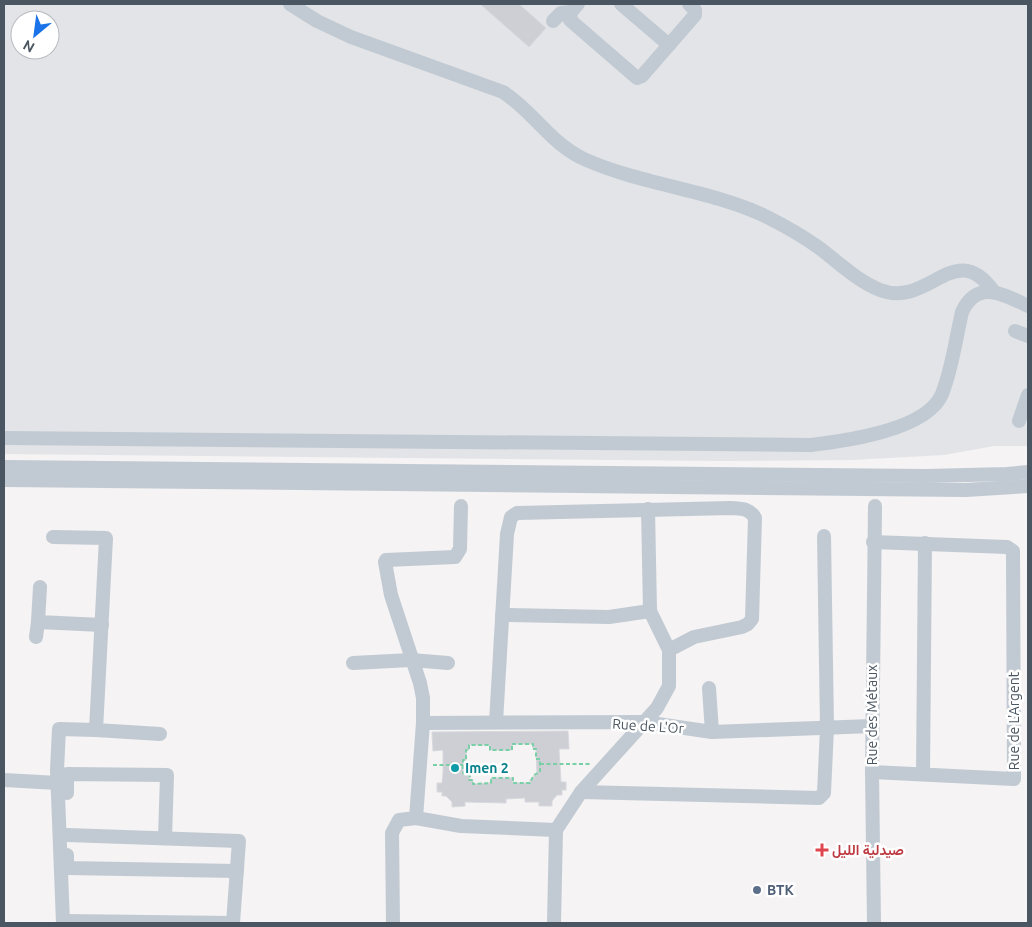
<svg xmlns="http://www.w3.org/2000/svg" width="1032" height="927" font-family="Ubuntu,Vazirmatn,sans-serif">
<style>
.airport{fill:#e2e4e7;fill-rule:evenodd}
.building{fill:#cdcfd5;stroke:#d7d9de;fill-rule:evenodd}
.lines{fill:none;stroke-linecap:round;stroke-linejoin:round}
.path{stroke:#7ad0a6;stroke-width:2;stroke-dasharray:4 2.5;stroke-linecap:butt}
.minor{stroke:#c1cad2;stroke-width:14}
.culture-dot{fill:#0f9aa8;stroke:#fff;stroke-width:2}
.health-dot{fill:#e0444e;stroke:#fff;stroke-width:2}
.service-dot{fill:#5c6f8a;stroke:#fff;stroke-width:2}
.labels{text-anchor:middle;stroke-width:5;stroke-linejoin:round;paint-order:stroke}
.street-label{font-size:14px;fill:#4a5661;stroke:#fff}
.culture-label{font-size:14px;font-weight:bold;fill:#0d838f;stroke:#fff;text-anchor:start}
.health-label{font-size:14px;font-weight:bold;fill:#be3a42;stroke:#fff;text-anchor:start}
.service-label{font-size:14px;font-weight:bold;fill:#4e5e75;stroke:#fff;text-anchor:start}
</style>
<rect width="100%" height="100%" fill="#f5f3f3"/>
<!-- airport -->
<path class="airport" d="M 4,4 L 1028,4 L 1028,446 L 994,446 L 944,455 L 851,460 L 722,461 L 4,454 ZM 20,20 L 50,20 L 50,50 L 20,50 Z"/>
<!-- building -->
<g class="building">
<path d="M 480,4 L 519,4 L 546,28 L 529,47 Z"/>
<path d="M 568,731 L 569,749 L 559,749 L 561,782 L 566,782 L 566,790 L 562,790 L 562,795 L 557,795 L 552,801 L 552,806 L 539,806 L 539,802 L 525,802 L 525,798 L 506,799 L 506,803 L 465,802 L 465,806 L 452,807 L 452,802 L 446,796 L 442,796 L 442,792 L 437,792 L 437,783 L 442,783 L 443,773 L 443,750 L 433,751 L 432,732 ZM 512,744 L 533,744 L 533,749 L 536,749 L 537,775 L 534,775 L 534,779 L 530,779 L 530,783 L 513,783 L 513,778 L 491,778 L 491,783 L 473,784 L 473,780 L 469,780 L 470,776 L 467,776 L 466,750 L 469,750 L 469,745 L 490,745 L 490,750 L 512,750 Z"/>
</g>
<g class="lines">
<!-- path -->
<g class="path">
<path d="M 512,744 L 533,744 L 533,749 L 536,749 L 536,759 L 540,759 L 540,772 L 534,775 L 530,783 L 513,783 L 513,778 L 491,778 L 491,783 L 473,784 L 473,780 L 469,780 L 470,776 L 463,773 L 463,760 L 466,760 L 466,750 L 469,750 L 469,745 L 490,745 L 490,750 L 512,750 Z"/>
<path d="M 540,764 L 591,764"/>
<path d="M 433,765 L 463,765"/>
</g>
<!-- minor -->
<g class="minor">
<path d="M 290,4 L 317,21 L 351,37 L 503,92 C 533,111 551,144 584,159 C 642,185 707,189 765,216 C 783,225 801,235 818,247 C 837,261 857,281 880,290 C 929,309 955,236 994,292"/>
<path d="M 578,4 L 571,12 L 570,20 L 637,78 L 642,76 L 695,15 L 695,10 L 689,4"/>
<path d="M 621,4 L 669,45"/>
<path d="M 553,21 L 561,13 L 571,12"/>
<path d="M 1015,331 L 1028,336"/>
<path d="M 1019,421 L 1028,395"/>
<path d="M 4,438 L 811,445 C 845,441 927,430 942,394 C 952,369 956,338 962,312 C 977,279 1003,294 1028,306"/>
<path d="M 4,467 L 927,476 L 1007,474 L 1028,472"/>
<path d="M 4,480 L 966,490 L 1028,486"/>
<path d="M 53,537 L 106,538 L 96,730 L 59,729 L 57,770 L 63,923"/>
<path d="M 40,587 L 38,622 L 102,625"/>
<path d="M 502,615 L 609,617 L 650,611"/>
<path d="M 36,637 L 38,622"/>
<path d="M 353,663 L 411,660 L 448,663"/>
<path d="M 709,688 L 712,732"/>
<path d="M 496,722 L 507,534 L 511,517 L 517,513 L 731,508 C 741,509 750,508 755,518 L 752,619 L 748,624 L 742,627 L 694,637 L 669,650"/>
<path d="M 423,723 L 644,722 L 712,732 L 872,726"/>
<path d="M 96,730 L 160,734"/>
<path d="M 872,772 L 1014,779 L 1013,551 L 1007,547 L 873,542"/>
<path d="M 923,774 L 925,543"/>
<path d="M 4,780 L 58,783"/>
<path d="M 581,792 L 819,798 L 824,793 L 827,728 L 824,536"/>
<path d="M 67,793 L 67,774 L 167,775 L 165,838"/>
<path d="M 416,818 L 423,723 L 423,698 L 420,683 L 391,595 L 385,562 L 386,560 L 455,557 L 460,549 L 461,506"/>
<path d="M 67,835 L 239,841 L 233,923"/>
<path d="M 67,855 L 67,868 L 237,871"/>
<path d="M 63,921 L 233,923"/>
<path d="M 393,923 L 392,833 L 399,820 L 416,818 L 461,826 L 556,830"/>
<path d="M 554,923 L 556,830 L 581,792 L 657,708 L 669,686 L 669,650 L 650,611 L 648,509"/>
<path d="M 874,923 L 872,772 L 875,506"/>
</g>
</g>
<!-- markers -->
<circle class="culture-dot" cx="455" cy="768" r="5"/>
<path class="health-dot" d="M819.5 842.5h5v5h5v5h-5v5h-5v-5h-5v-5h5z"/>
<circle class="service-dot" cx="757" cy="890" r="5"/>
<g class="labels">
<!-- street labels -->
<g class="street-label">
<text transform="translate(872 715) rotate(-90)" y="5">Rue des Métaux</text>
<text transform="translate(1014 721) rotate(-90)" y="5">Rue de L'Argent</text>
<text transform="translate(648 726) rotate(4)" y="5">Rue de L'Or</text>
</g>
<!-- culture labels -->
<g class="culture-label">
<text x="465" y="773">Imen 2</text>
</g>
<!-- health labels -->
<g class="health-label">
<text x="832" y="855">صيدلية الليل</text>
</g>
<!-- service labels -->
<g class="service-label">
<text x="767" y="895">BTK</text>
</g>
</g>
<!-- border -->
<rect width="1032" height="927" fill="none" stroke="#4a5661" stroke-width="10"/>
<!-- north arrow -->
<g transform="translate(35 35) rotate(209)"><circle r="24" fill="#ffffff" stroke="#b7bbc0"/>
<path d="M0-4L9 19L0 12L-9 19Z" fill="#1a73e8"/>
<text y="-8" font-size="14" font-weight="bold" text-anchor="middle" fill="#4a5661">N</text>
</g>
</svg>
